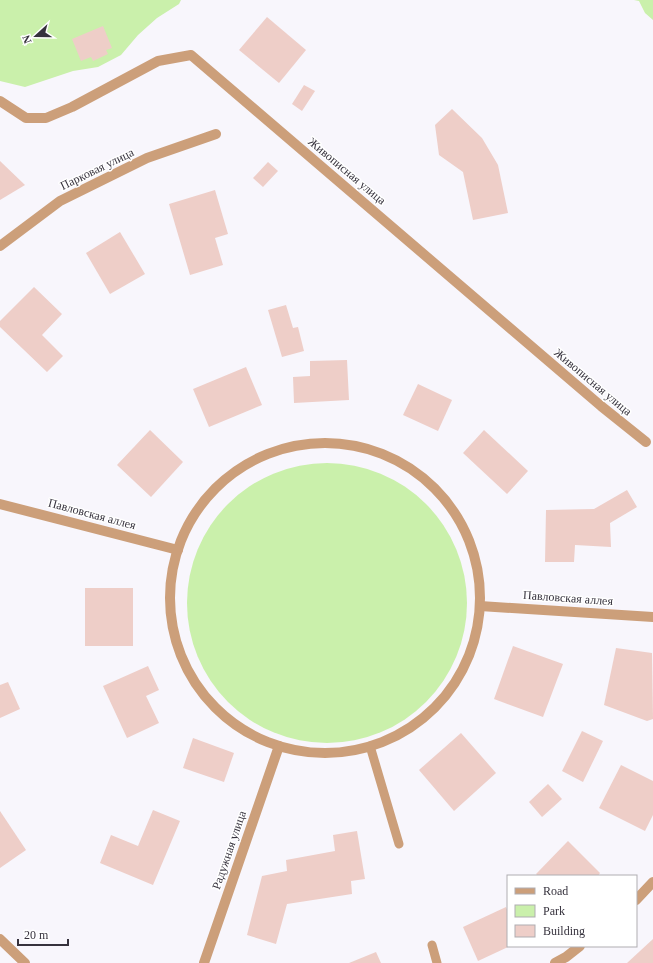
<svg xmlns="http://www.w3.org/2000/svg" width="653" height="963" font-family="'Times New Roman',serif">
<style>
.green{fill:#caf0ab}
.building{fill:#eecec8}
.lines{fill:none;stroke-linecap:round;stroke-linejoin:round}
.lane{stroke:#cc9f7a;stroke-width:9}
.street{stroke:#cc9f7a;stroke-width:10}
.labels{text-anchor:middle;stroke-width:3;stroke-linejoin:round;paint-order:stroke}
.street-label{font-size:12px;fill:#36323d;stroke:#fff}
</style>
<rect width="100%" height="100%" fill="#f8f6fc"/>
<!-- green -->
<g class="green">
<path d="M 0,0 L 181,0 L 179,4 L 157,18 L 138,35 L 121,55 L 98,67 L 73,71 L 25,87 L 0,81 Z"/>
<path d="M 634,0 L 653,0 L 653,20 L 645,13 L 639,1 Z"/>
<circle cx="327" cy="603" r="140"/>
</g>
<!-- building -->
<g class="building">
<path d="M 267,17 L 306,50 L 279,83 L 239,50 Z"/>
<path d="M 103,26 L 112,48 L 106,50 L 108,54 L 93,61 L 91,57 L 81,61 L 72,39 Z"/>
<path d="M 304,85 L 315,91 L 302,111 L 292,104 Z"/>
<path d="M 452,109 L 482,138 L 498,165 L 508,213 L 473,220 L 463,172 L 439,155 L 435,125 Z"/>
<path d="M 0,161 L 25,185 L 0,200 Z"/>
<path d="M 268,162 L 278,171 L 263,187 L 253,178 Z"/>
<path d="M 215,190 L 228,234 L 215,238 L 223,265 L 190,275 L 169,204 Z"/>
<path d="M 120,232 L 145,274 L 110,294 L 86,253 Z"/>
<path d="M 34,287 L 62,314 L 42,335 L 63,356 L 47,372 L 0,327 L 0,321 Z"/>
<path d="M 286,305 L 293,328 L 298,327 L 304,351 L 282,357 L 268,310 Z"/>
<path d="M 347,360 L 349,400 L 294,403 L 293,377 L 310,376 L 310,361 Z"/>
<path d="M 246,367 L 262,405 L 209,427 L 193,389 Z"/>
<path d="M 418,384 L 452,400 L 438,431 L 403,415 Z"/>
<path d="M 150,430 L 183,462 L 151,497 L 117,465 Z"/>
<path d="M 484,430 L 528,471 L 507,494 L 463,453 Z"/>
<path d="M 627,490 L 637,507 L 610,523 L 611,547 L 575,545 L 574,562 L 545,562 L 546,510 L 594,509 Z"/>
<rect x="85" y="588" width="48" height="58"/>
<path d="M 513,646 L 563,664 L 543,717 L 494,699 Z"/>
<path d="M 616,648 L 652,653 L 653,719 L 647,721 L 604,705 Z"/>
<path d="M 148,666 L 159,690 L 146,696 L 159,723 L 127,738 L 103,686 Z"/>
<path d="M 8,682 L 20,709 L 0,718 L 0,685 Z"/>
<path d="M 582,731 L 603,741 L 583,782 L 562,771 Z"/>
<path d="M 461,733 L 496,773 L 454,811 L 419,770 Z"/>
<path d="M 193,738 L 234,753 L 224,782 L 183,768 Z"/>
<path d="M 621,765 L 653,781 L 653,815 L 645,831 L 599,808 Z"/>
<path d="M 548,784 L 562,799 L 542,817 L 529,802 Z"/>
<path d="M 153,810 L 180,821 L 153,885 L 100,863 L 111,835 L 138,846 Z"/>
<path d="M 0,811 L 26,850 L 0,868 Z"/>
<path d="M 357,831 L 365,879 L 351,881 L 352,894 L 287,904 L 276,944 L 247,935 L 262,876 L 287,871 L 286,860 L 335,851 L 333,835 Z"/>
<path d="M 568,841 L 600,873 L 598,876 L 538,876 L 536,874 Z"/>
<path d="M 506,907 L 508,912 L 508,947 L 478,961 L 463,927 Z"/>
<path d="M 653,939 L 653,963 L 627,963 Z"/>
<path d="M 376,952 L 381,963 L 349,963 Z"/>
</g>
<g class="lines">
<!-- lane -->
<g class="lane">
<path d="M 370,746 L 399,844"/>
<path d="M 432,945 L 437,963"/>
</g>
<!-- street -->
<g class="street">
<path d="M 0,101 L 26,118 L 46,118 L 72,107 L 158,61 L 191,55 L 601,406 L 646,442"/>
<path d="M 0,246 L 60,201 L 147,158 L 216,134"/>
<circle cx="325" cy="598" r="155"/>
<path d="M 0,504 L 178,550"/>
<path d="M 480,606 L 653,617"/>
<path d="M 636,900 L 653,882"/>
<path d="M 0,939 L 25,963"/>
<path d="M 204,963 L 279,746"/>
<path d="M 555,963 L 566,957 L 580,946"/>
</g>
</g>
<g class="labels">
<!-- street labels -->
<g class="street-label">
<text transform="translate(97 169) rotate(-26)" y="4">Парковая улица</text>
<text transform="translate(347 171) rotate(40)" y="4">Живописная улица</text>
<text transform="translate(593 382) rotate(40)" y="4">Живописная улица</text>
<text transform="translate(92 514) rotate(15)" y="4">Павловская аллея</text>
<text transform="translate(568 598) rotate(4)" y="4">Павловская аллея</text>
<text transform="translate(229 850) rotate(-71)" y="4">Радужная улица</text>
</g>
</g>
<!-- legend -->
<rect x="507" y="875" width="130" height="72" fill="#ffffff" stroke="#afadb1"/>
<rect x="515" y="888" width="20" height="6" fill="#cc9f7a" stroke="#afadb1"/>
<text x="543" y="895" font-size="12" fill="#36323d">Road</text>
<rect x="515" y="905" width="20" height="12" fill="#caf0ab" stroke="#afadb1"/>
<text x="543" y="915" font-size="12" fill="#36323d">Park</text>
<rect x="515" y="925" width="20" height="12" fill="#eecec8" stroke="#afadb1"/>
<text x="543" y="935" font-size="12" fill="#36323d">Building</text>
<!-- north arrow -->
<g transform="translate(36 36) rotate(249)" stroke="#ffffff" stroke-width="3" paint-order="stroke">
<path d="M0-3L7 15L0 10L-7 15Z" fill="#36323d"/>
<text y="-6" font-size="11" font-weight="bold" text-anchor="middle" fill="#36323d">N</text>
</g>
<!-- scale -->
<path d="M18 939v6h50v-6" fill="none" stroke="#36323d" stroke-width="2"/>
<text x="24" y="939" font-size="12" fill="#36323d" stroke="#ffffff" stroke-width="3" paint-order="stroke">20 m</text>
</svg>
